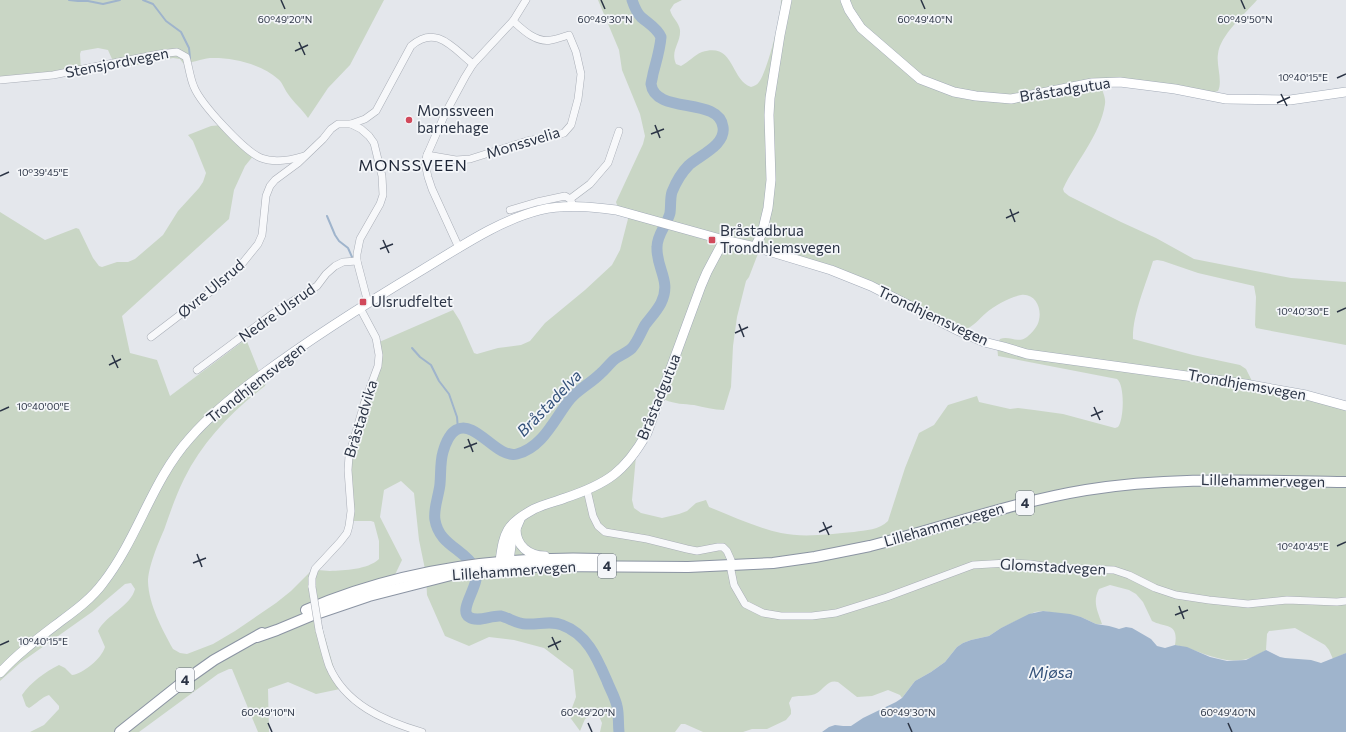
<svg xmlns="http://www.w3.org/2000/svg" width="1346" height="732" font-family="Commissioner,sans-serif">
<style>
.green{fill:#c9d6c5;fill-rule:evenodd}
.water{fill:#9fb4cc}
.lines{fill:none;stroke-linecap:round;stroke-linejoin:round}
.stream{stroke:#9fb4cc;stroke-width:2}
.river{stroke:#9fb4cc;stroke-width:11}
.minor-casing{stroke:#a9aeb7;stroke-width:8}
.major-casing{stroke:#a3abb8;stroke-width:10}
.highway-casing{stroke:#8b94a3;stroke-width:12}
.minor{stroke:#f7f8fa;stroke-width:7}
.major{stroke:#fff;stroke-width:9}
.highway{stroke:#fff;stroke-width:10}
.minor-bridge-casing{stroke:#a9aeb7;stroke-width:8;stroke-linecap:butt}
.minor-bridge{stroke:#f7f8fa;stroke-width:7}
.ticks{fill:none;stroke:#2b3445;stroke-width:1.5}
.poi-dot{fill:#d1495b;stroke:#f4f6f9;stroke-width:1.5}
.labels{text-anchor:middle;stroke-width:3.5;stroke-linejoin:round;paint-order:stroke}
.shield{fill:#f4f6f9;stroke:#676e7b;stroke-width:1}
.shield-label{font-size:14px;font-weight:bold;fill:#2b3445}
.street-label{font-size:15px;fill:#2b3445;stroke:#f4f6f9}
.poi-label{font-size:15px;fill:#2b3445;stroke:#f4f6f9;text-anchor:start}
.neighbourhood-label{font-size:16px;letter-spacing:1px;fill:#1d2536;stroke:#f4f6f9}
.water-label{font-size:16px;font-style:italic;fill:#34527a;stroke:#f4f6f9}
.ticks-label{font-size:10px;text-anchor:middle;fill:#2b3445;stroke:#f4f6f9;stroke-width:3.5;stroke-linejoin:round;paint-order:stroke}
</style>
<rect width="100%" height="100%" fill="#e4e7ec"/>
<!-- green -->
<g class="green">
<path d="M 0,0 L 384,0 L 350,65 L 328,88 L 308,118 C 302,109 294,103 288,94 C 284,89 283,83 278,79 C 262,64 231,57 210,58 C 201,59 192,63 183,63 L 180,59 L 173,58 L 131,66 L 127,60 L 112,59 L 108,50 L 98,48 L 81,51 L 80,54 L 81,70 L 0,83 Z"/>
<path d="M 598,0 L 682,0 L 674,4 L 670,10 C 672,18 679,22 680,30 C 681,43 670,50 676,64 L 681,66 C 689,62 694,55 702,52 C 735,42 730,80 751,87 C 754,86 757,85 759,82 C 768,70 781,16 781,0 L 1257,0 C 1245,14 1220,35 1218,54 C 1216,65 1223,81 1218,91 L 1211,93 L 1170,88 L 1102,86 C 1102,92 1106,97 1105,104 C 1100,136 1076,161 1063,189 L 1064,192 L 1069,196 L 1121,222 L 1156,238 L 1194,259 L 1291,278 L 1346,282 L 1346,345 L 1256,328 L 1255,325 L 1256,297 L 1254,286 L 1198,273 L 1163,261 L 1157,260 L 1153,261 C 1146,284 1132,316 1133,339 L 1193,355 L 1240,365 L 1246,369 L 1252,381 L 1346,407 L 1346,653 L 1333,659 L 1329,650 L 1325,645 L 1295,628 L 1269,631 L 1267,634 L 1266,650 C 1262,653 1257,655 1253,657 C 1224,668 1202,650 1175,645 C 1179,622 1165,628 1152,621 L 1143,602 L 1136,594 L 1129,590 L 1110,585 L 1099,589 C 1092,602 1098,612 1102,624 L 1096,624 L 1081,617 L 1043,611 L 1035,612 L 1001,628 L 989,636 L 971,640 L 963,643 L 957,647 L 945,662 L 931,672 L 915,681 L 902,698 L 900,695 L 888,690 L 872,696 L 857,697 L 838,682 C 828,679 824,689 817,693 C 811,697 800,695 792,697 L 789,703 L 791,710 L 791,714 L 786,720 L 767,729 L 752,729 L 743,732 L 703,732 L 685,724 L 681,724 L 675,732 L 600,732 L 602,723 L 599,716 L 594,714 L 585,719 L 580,731 L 569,716 L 576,697 L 573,670 L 544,648 L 514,640 L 489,637 L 469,646 L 445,636 L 427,595 L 426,574 L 419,540 L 414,493 L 401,481 L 384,490 L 380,517 L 402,560 L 392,581 L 317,610 L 340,689 L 316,694 L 288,682 L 268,689 L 269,732 L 258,732 L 232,669 L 229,669 L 218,674 L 139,732 L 30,732 L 44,725 L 59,709 L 59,706 L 49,695 C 42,697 36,704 29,708 L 26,706 L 22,695 C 31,682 45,672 59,665 L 65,668 L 72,675 C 83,674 102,658 105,647 L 98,631 C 106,615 131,606 135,589 L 131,583 L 125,584 L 92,612 L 20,663 L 0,681 L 0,212 L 45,240 L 76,228 L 79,229 L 93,258 L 99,266 L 102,267 L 117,262 L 128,262 L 135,259 L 163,235 L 178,211 L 199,188 L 203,182 L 206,173 L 193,141 L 188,135 L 211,126 L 222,125 L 254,155 L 245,166 L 234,190 L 229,219 L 122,316 L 130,353 L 157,360 L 170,396 L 246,339 L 260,374 L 264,377 L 266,383 L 265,386 C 232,411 203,441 184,479 C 176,495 170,513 164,530 C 158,543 148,568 148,582 C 149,605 162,629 173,649 L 180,653 L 187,654 L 213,644 L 235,631 L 276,603 L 291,591 L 311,571 C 317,569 324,571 330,571 C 345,570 367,570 379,559 L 379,541 L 374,522 L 371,521 L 350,521 L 347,463 L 377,373 L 377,343 L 453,310 L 460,321 L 474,353 L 477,354 L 498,348 L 521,345 L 530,341 L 545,323 L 585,290 L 612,265 L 620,250 L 629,215 L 617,205 L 616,202 L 643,144 L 645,136 L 640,114 L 622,70 L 619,50 ZM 759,251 L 870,287 L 964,330 C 974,326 978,320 986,313 C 994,306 1010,297 1021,295 C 1035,293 1042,308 1039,320 C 1038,326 1032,333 1027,337 C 1018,344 1009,335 1000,339 L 997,345 L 998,356 L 1117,379 C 1125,385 1124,420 1118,427 L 1115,428 L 1063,414 L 1034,410 L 1018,408 L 1010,409 L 979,402 L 977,396 L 948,405 L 934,425 L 919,433 L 905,468 L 888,521 C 879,530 866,530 854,532 C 830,534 804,538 781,533 C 757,528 732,516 709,507 L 706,500 L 696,503 L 687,511 L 679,514 L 662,518 L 641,513 L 634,508 L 632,500 L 636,456 L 662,402 L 665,400 C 675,404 684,404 694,405 C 704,407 714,410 724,410 L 731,387 L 733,346 L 737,317 L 746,281 L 749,277 Z"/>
</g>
<!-- water -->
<path class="water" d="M 1043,611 L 1070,614 L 1081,617 L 1096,624 L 1109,626 L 1116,628 L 1119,629 L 1126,627 L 1132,628 L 1151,639 L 1157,646 L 1165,648 L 1175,645 L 1187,647 L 1210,657 L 1227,661 L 1246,660 L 1266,650 L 1280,657 L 1285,658 L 1311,660 L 1321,663 L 1346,653 L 1346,732 L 822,732 L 829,727 L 835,725 L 843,726 L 851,726 L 863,718 L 896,702 L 902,698 L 915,681 L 931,672 L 945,662 L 957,647 L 963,643 L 971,640 L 989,636 L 1001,628 L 1029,614 Z"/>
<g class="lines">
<!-- stream -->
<g class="stream">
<path d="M 69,0 L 78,1 L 88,1 L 103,4 L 120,0"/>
<path d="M 143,0 L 153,4 L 166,21 L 181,32 L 189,48 L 190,58"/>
<path d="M 327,216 L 335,235 L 339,241 L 348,248 L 352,257"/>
<path d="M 412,348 L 420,357 L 431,365 L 439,381 L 449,394 L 457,417 L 458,429"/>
</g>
<!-- river -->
<path class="river" d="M 619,732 C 618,723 619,714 617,706 C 615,697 610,689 607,681 C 597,658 587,634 562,625 C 551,620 538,625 526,624 C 517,624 509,618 501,616 C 491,615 478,623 469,617 C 457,609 483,583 475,568 C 464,549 439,545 435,520 C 433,509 439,495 440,484 C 441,473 440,462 443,452 C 445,445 449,434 456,430 C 476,419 496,459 517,454 C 544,447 555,417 571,398 C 579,389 591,383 600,374 C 605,370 609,364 615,359 C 620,355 627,353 632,348 C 638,341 641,332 645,325 C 651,317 657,311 661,303 C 672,281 656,269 657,247 C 657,234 667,225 670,213 C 671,206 670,198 672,192 C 676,182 682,172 689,165 C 700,155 726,145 723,127 C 719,96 655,115 651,84 C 651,83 653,75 653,74 C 656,62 660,50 661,37 C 657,28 649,24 641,17 C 636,12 634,6 632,0"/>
<!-- minor casing -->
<g class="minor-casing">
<g id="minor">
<path d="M 0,80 L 53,75 L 159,54 L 177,52 L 186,57 C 189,67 190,78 194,87 C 201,104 244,151 261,158 C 274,163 291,160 304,156"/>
<path d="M 351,124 L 365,119 L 376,111 L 411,46 C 436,24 453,48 473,64"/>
<path d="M 427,155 L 456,160 L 470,159 L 527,141 L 553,136 L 564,133 L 571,125 L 578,99 L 581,74 L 576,52 L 569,35 C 563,37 557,39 551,40 C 536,43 523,30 513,21"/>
<path d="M 570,199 L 590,184 L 608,163 L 619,131"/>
<path d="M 510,210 L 537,202 L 565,196 L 570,199 L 572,203"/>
<path d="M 459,248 L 432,189 L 428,177 L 425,163 L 427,155 L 445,114 L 465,77 L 473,64 L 513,21 L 526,0"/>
<path d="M 151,337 L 223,282 L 241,265 L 258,244 L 262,235 L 266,196 L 270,186 L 275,180 L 298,163 L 323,139 L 331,129 L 338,124 L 351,124 L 361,129 L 369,136 L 374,143 L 382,176 L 383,195 L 380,204 L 360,239 L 357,254 L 357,261 L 368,303"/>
<path d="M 197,370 L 271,315 L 317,286 L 326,274 L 335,266 L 343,262 L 357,261"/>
<path d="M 587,490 L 593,516 L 598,526 L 605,532 L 647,539 L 687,549 L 697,551 L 718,547 L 723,547 L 727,551 L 731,560"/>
<path d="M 731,570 L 734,585 L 745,604 L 763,613 L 781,616 L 812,616 L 836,613 L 887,597 L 973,565 L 1008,563 L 1030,564 L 1057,568 L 1114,570 L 1129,575 L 1155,588 L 1176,595 L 1209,600 L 1248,604 L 1287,600 L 1337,602 L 1346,601"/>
<path d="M 312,587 L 312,578 L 315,569 L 340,542 L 347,533 L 349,526 L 351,511 L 348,470 L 349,456 L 364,404 L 378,366 L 379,355 L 376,338 L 360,308"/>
<path d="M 319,630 C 322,641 325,654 329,666 C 345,704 384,721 422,732"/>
</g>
</g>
<!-- major casing -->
<g class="major-casing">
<g id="major">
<path d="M 845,0 L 849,10 L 861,28 L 920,79 L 954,92 L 976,96 L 1011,99 L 1092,83 L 1120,82 L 1175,89 L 1226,99 L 1290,100 L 1346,92"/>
<path d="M 755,247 L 762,233 L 768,208 L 771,180 L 769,115 L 770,98 L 780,35 L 787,0"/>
<path d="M 521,517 L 512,538 L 509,561 L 506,569 L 500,561 C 504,532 506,524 534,509 C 544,504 555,502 565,498 C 607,484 625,472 647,433 L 701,286 L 707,272 L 724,240"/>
<path d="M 516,529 C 516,546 529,556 545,556"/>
<path d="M 0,673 C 18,653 40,637 61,621 C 76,610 92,598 103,583 C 138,538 152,480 190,438 C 211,414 237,393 263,374 C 314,336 367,303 422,270 C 459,248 497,221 540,210 C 565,204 592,207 616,210 L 724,240 L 755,247 L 831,270 L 871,286 L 959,331 L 984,342 L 1004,347 L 1027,354 L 1056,358 L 1245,384 L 1306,395 L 1346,406"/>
</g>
</g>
<!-- highway casing -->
<g class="highway-casing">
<g id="highway">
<path d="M 306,610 C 399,570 498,556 599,559"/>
<path d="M 257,637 L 277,630 L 313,615 L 369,596 L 455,574 L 490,570 L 547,566 L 688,567 L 773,563 L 815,557 L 870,546 C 942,528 1013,502 1086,490 C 1172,476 1259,481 1346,482"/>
<path d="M 120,732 L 183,682 L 214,660 L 262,633"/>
</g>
</g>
<!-- minor -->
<use href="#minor" class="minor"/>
<!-- major -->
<use href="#major" class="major"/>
<!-- highway -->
<use href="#highway" class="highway"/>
<!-- minor-bridge casing -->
<g class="minor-bridge-casing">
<path id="minor-bridge" d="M 312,587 L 319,630"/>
</g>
<!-- minor-bridge -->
<use href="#minor-bridge" class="minor-bridge"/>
</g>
<!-- ticks -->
<path class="ticks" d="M 281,0 L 285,9M 601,0 L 605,9M 921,0 L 925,9M 1241,0 L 1245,9M 299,42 L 305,55M 295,51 L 308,45M 1337,78 L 1346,74M 1281,94 L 1287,106M 1277,103 L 1290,97M 655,125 L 660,138M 651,134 L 664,129M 0,176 L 9,172M 1010,209 L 1015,222M 1006,218 L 1019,212M 383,240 L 389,253M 380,249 L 393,244M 1337,312 L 1346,308M 739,324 L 744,337M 735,333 L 748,327M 112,355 L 118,368M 109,365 L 121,359M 1094,407 L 1100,420M 0,411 L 9,407M 1091,416 L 1103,411M 468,439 L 473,452M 464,448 L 477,443M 823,522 L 829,535M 819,532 L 832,526M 1337,546 L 1346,542M 197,554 L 202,567M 193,563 L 206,558M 1179,606 L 1184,619M 1175,615 L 1188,610M 552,637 L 558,650M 0,645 L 9,641M 548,647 L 561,641M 268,723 L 272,732M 588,723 L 592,732M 908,723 L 912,732M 1228,723 L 1232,732"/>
<!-- markers -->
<g class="poi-dot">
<circle cx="409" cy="120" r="4"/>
<rect x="708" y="236" width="8" height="8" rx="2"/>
<rect x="359" y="298" width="8" height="8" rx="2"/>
</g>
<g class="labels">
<!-- shield labels -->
<g class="shield">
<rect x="1016" y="491" width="18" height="24" rx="3"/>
<rect x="598" y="554" width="18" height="24" rx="3"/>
<rect x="176" y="668" width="18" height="24" rx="3"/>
</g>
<g class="shield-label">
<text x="1025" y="508">4</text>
<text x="607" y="571">4</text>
<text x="185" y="685">4</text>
</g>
<!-- street labels -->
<g class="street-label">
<text transform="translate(117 63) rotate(-11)" y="5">Stensjordvegen</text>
<text transform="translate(1065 90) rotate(-9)" y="5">Bråstadgutua</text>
<text transform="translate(523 143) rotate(-17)" y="5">Monssvelia</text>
<text transform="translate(211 289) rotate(-40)" y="5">Øvre Ulsrud</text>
<text transform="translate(277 313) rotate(-35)" y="5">Nedre Ulsrud</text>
<text transform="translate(933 316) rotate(25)" y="5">Trondhjemsvegen</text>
<text transform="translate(256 383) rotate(-38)" y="5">Trondhjemsvegen</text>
<text transform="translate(1247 385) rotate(10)" y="5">Trondhjemsvegen</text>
<text transform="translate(659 397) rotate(-68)" y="5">Bråstadgutua</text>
<text transform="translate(361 419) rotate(-73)" y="5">Bråstadvika</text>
<text transform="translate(1263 481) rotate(1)" y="5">Lillehammervegen</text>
<text transform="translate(944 525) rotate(-16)" y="5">Lillehammervegen</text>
<text transform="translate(1053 567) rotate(3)" y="5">Glomstadvegen</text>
<text transform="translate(514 571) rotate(-4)" y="5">Lillehammervegen</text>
</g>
<!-- poi labels -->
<g class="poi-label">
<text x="417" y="116">Monssveen<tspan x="417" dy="17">barnehage</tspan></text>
<text x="720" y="236">Bråstadbrua<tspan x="720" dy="17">Trondhjemsvegen</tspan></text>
<text x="371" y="307">Ulsrudfeltet</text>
</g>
<!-- neighbourhood labels -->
<g class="neighbourhood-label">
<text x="413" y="171">MONSSVEEN</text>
</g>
<!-- water labels -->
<g class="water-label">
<text transform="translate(549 403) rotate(-46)" y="6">Bråstadelva</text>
<text x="1051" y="678">Mjøsa</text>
</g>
</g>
<g class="ticks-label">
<text x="285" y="23">60°49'20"N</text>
<text x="605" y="23">60°49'30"N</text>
<text x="925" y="23">60°49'40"N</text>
<text x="1245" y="23">60°49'50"N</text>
<text x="1303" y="81">10°40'15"E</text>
<text x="43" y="176">10°39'45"E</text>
<text x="1303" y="315">10°40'30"E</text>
<text x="43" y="410">10°40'00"E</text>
<text x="1303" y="550">10°40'45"E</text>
<text x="43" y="645">10°40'15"E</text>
<text x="268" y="716">60°49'10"N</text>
<text x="588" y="716">60°49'20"N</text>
<text x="908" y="716">60°49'30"N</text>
<text x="1228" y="716">60°49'40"N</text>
</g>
</svg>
